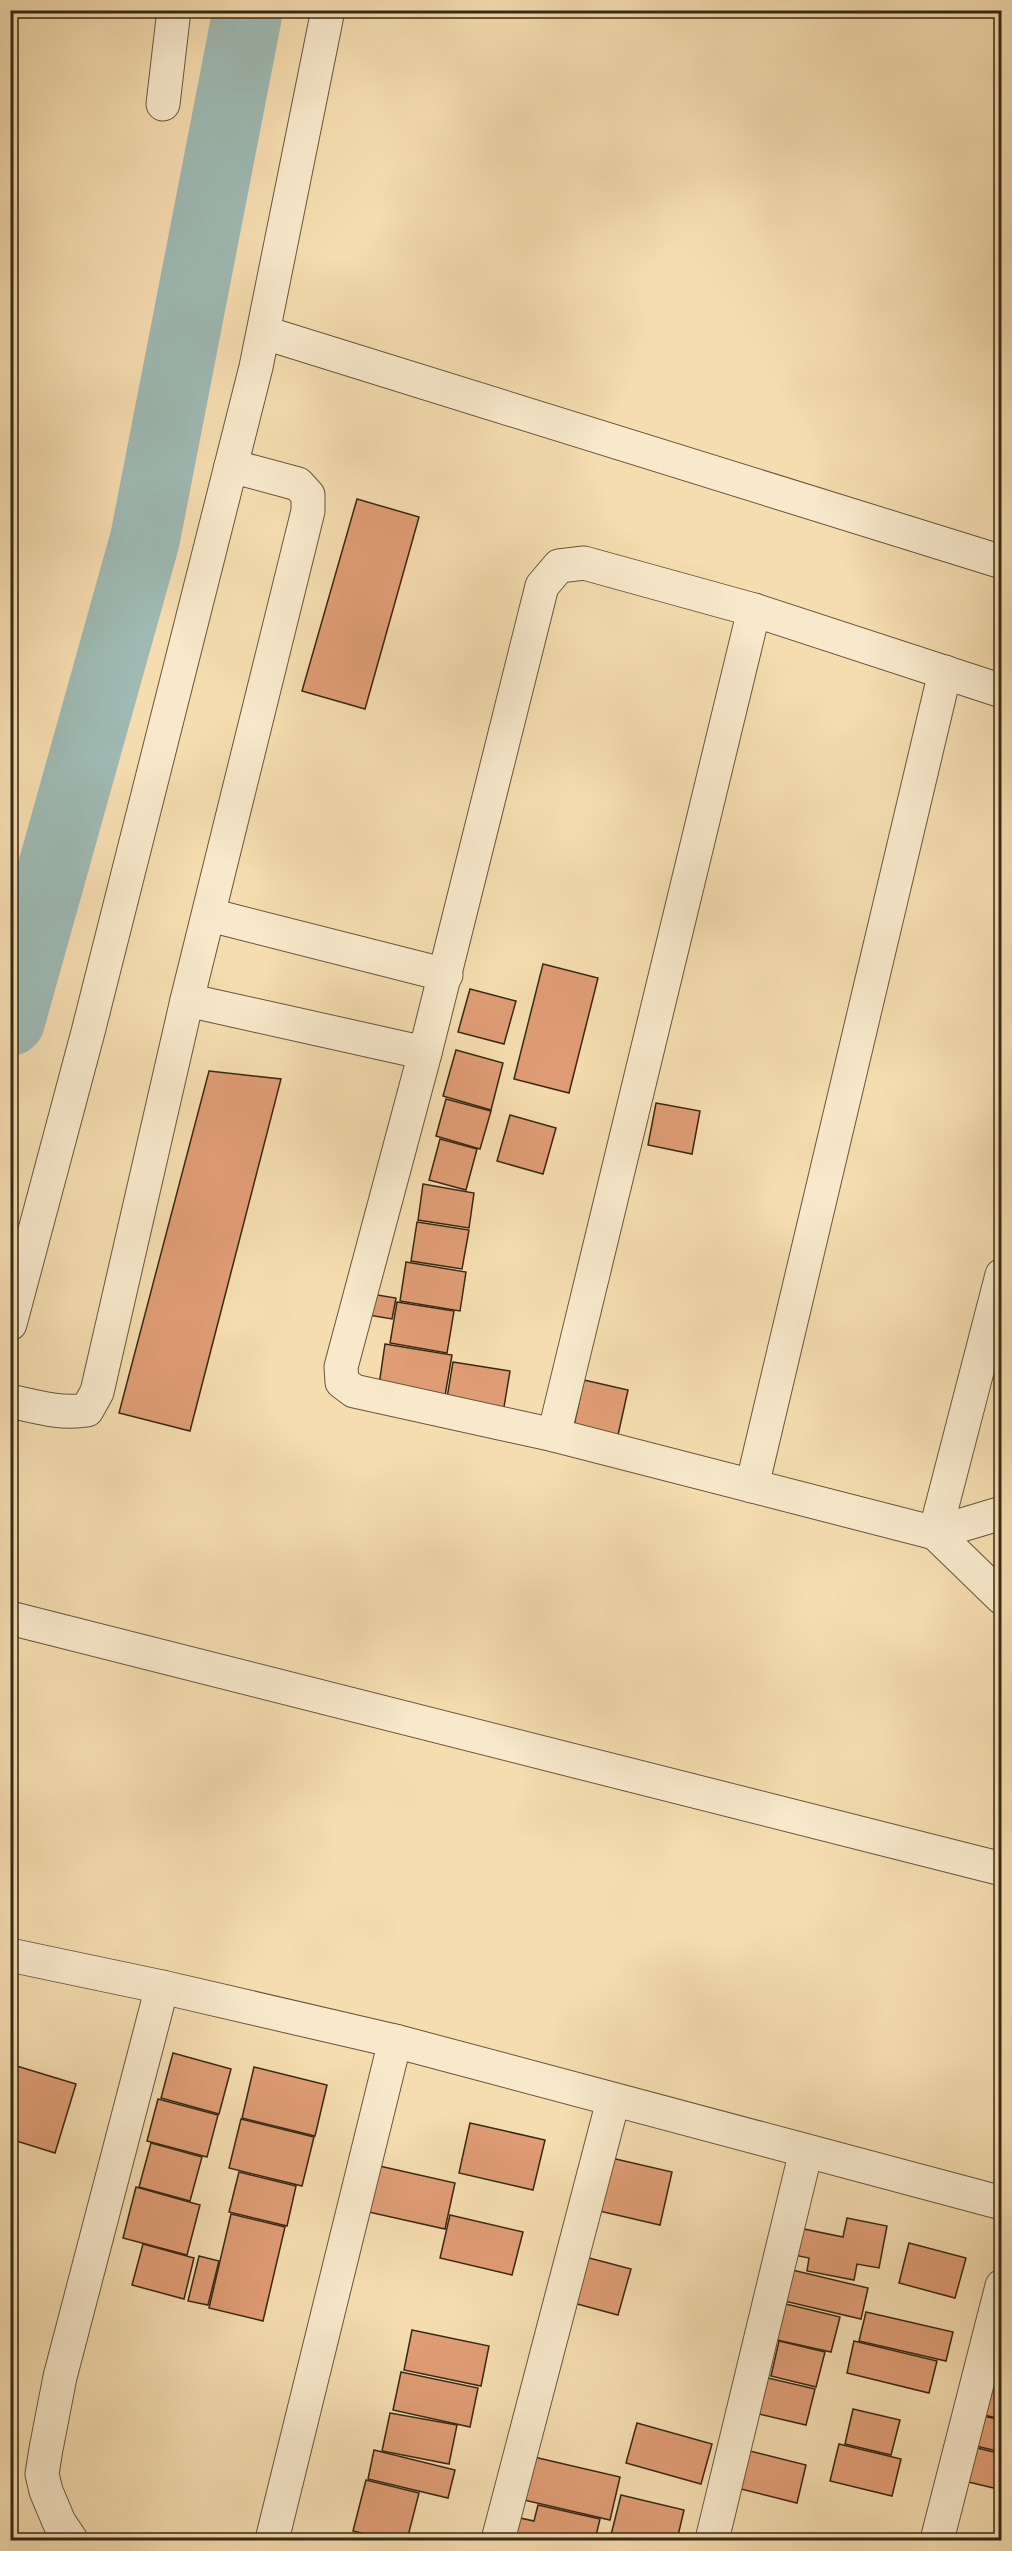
<svg xmlns="http://www.w3.org/2000/svg" width="1012" height="2551" font-family="Alegreya,serif">
<style>
.lines{fill:none;stroke-linecap:round;stroke-linejoin:round}
.river{stroke:#9ebab3;stroke-width:70}
.building{fill:#e09d75;stroke:#372815;stroke-width:1.5}
.minor-casing{stroke:#66553c;stroke-width:35}
.minor{stroke:#f8e9cc;stroke-width:33}
</style>
<rect width="100%" height="100%" fill="#f5ddb0"/>
<filter id="stains"><feTurbulence type="fractalNoise" baseFrequency=".00333" numOctaves="4"/><feColorMatrix values="0 0 0 0 .2 0 0 0 0 .09 0 0 0 0 .02 0 0 0 .5 -.17"/></filter>
<radialGradient id="worn" r=".72"><stop offset=".6" stop-color="#630" stop-opacity="0"/><stop offset="1" stop-color="#630" stop-opacity=".3"/></radialGradient>
<g class="lines">
<!-- river -->
<path class="river" d="M 10,1021 L 145,539 L 248,10"/>
</g>
<!-- building -->
<g class="building">
<path d="M 357,499 L 419,517 L 365,709 L 302,691 Z"/>
<path d="M 543,964 L 598,978 L 569,1093 L 514,1079 Z"/>
<path d="M 470,989 L 516,1001 L 504,1044 L 458,1032 Z"/>
<path d="M 456,1050 L 503,1063 L 491,1110 L 443,1096 Z"/>
<path d="M 209,1071 L 281,1079 L 190,1431 L 119,1413 Z"/>
<path d="M 446,1099 L 491,1111 L 480,1149 L 436,1136 Z"/>
<path d="M 656,1103 L 700,1111 L 692,1154 L 648,1145 Z"/>
<path d="M 510,1115 L 556,1128 L 543,1174 L 497,1161 Z"/>
<path d="M 440,1139 L 477,1149 L 466,1190 L 429,1180 Z"/>
<path d="M 423,1184 L 474,1193 L 469,1228 L 418,1220 Z"/>
<path d="M 417,1222 L 469,1230 L 462,1269 L 411,1261 Z"/>
<path d="M 406,1262 L 466,1272 L 460,1311 L 400,1301 Z"/>
<path d="M 365,1293 L 396,1298 L 392,1319 L 362,1314 Z"/>
<path d="M 397,1302 L 454,1311 L 447,1353 L 390,1343 Z"/>
<path d="M 385,1344 L 452,1355 L 445,1396 L 379,1385 Z"/>
<path d="M 453,1362 L 510,1371 L 503,1413 L 446,1404 Z"/>
<path d="M 584,1380 L 628,1390 L 618,1435 L 574,1425 Z"/>
<path d="M 173,2053 L 231,2069 L 219,2114 L 161,2098 Z"/>
<path d="M 10,2064 L 76,2084 L 55,2153 L 10,2139 Z"/>
<path d="M 254,2067 L 327,2085 L 315,2136 L 242,2118 Z"/>
<path d="M 158,2099 L 218,2115 L 207,2157 L 147,2141 Z"/>
<path d="M 241,2119 L 314,2137 L 302,2186 L 229,2168 Z"/>
<path d="M 470,2123 L 545,2140 L 533,2190 L 459,2173 Z"/>
<path d="M 151,2143 L 202,2157 L 190,2201 L 139,2187 Z"/>
<path d="M 607,2157 L 672,2172 L 660,2225 L 595,2210 Z"/>
<path d="M 375,2165 L 455,2183 L 445,2229 L 364,2211 Z"/>
<path d="M 239,2172 L 296,2186 L 287,2226 L 229,2212 Z"/>
<path d="M 136,2187 L 200,2205 L 187,2255 L 123,2238 Z"/>
<path d="M 231,2214 L 285,2227 L 263,2321 L 209,2308 Z"/>
<path d="M 450,2215 L 523,2232 L 512,2275 L 440,2258 Z"/>
<path d="M 847,2218 L 887,2226 L 879,2268 L 857,2264 L 854,2280 L 807,2271 L 809,2258 L 784,2253 L 789,2226 L 843,2237 Z"/>
<path d="M 909,2243 L 966,2258 L 955,2298 L 899,2283 Z"/>
<path d="M 143,2244 L 194,2258 L 184,2299 L 132,2285 Z"/>
<path d="M 578,2255 L 631,2269 L 618,2315 L 566,2301 Z"/>
<path d="M 199,2256 L 219,2261 L 208,2305 L 188,2301 Z"/>
<path d="M 788,2269 L 868,2288 L 861,2319 L 780,2300 Z"/>
<path d="M 786,2304 L 840,2317 L 831,2352 L 777,2340 Z"/>
<path d="M 866,2312 L 953,2332 L 946,2361 L 859,2341 Z"/>
<path d="M 412,2330 L 489,2346 L 481,2386 L 404,2370 Z"/>
<path d="M 779,2341 L 825,2352 L 816,2387 L 771,2376 Z"/>
<path d="M 854,2341 L 937,2361 L 929,2393 L 847,2373 Z"/>
<path d="M 1002,2344 L 1002,2378 L 992,2376 Z"/>
<path d="M 401,2372 L 478,2388 L 470,2427 L 393,2410 Z"/>
<path d="M 988,2376 L 1002,2380 L 1002,2419 L 979,2414 Z"/>
<path d="M 768,2378 L 815,2389 L 806,2425 L 759,2414 Z"/>
<path d="M 853,2409 L 900,2420 L 891,2455 L 845,2444 Z"/>
<path d="M 390,2413 L 457,2425 L 449,2464 L 382,2451 Z"/>
<path d="M 978,2415 L 1002,2420 L 1002,2452 L 971,2445 Z"/>
<path d="M 637,2423 L 712,2444 L 701,2484 L 626,2463 Z"/>
<path d="M 839,2444 L 901,2459 L 892,2496 L 830,2481 Z"/>
<path d="M 973,2447 L 1002,2454 L 1002,2490 L 964,2481 Z"/>
<path d="M 742,2449 L 806,2465 L 797,2503 L 733,2487 Z"/>
<path d="M 374,2450 L 455,2470 L 448,2498 L 368,2479 Z"/>
<path d="M 534,2457 L 620,2477 L 610,2520 L 524,2500 Z"/>
<path d="M 366,2480 L 419,2493 L 407,2540 L 391,2540 L 353,2531 Z"/>
<path d="M 621,2495 L 684,2510 L 677,2540 L 631,2540 L 611,2535 Z"/>
<path d="M 538,2505 L 600,2519 L 595,2540 L 523,2540 L 506,2536 L 511,2516 L 534,2521 Z"/>
</g>
<g class="lines">
<!-- minor casing -->
<g class="minor-casing">
<g id="minor">
<path d="M 163,104 L 174,10"/>
<path d="M 263,336 L 278,337 L 1002,562"/>
<path d="M 210,915 L 446,975"/>
<path d="M 187,1000 L 425,1053 L 341,1367 L 342,1382 L 354,1391 L 554,1435 L 935,1533 L 1002,1513"/>
<path d="M 425,1053 L 542,586 L 559,566 L 584,563 L 754,610 L 1002,691"/>
<path d="M 1002,1275 L 935,1533 L 1002,1598"/>
<path d="M 10,1324 L 88,1032 L 256,367 L 328,10"/>
<path d="M 10,1401 C 36,1407 61,1414 87,1410 L 97,1392 L 187,1000 L 308,511 L 308,495 L 298,484 L 231,466"/>
<path d="M 554,1435 L 754,610"/>
<path d="M 752,1486 L 945,672"/>
<path d="M 10,1618 L 1002,1869"/>
<path d="M 10,1955 L 162,1987 L 395,2041 L 1002,2203"/>
<path d="M 71,2540 L 59,2522 L 46,2491 L 42,2474 L 46,2449 L 60,2377 L 162,1987"/>
<path d="M 272,2540 L 395,2041"/>
<path d="M 498,2540 L 613,2101"/>
<path d="M 712,2540 L 806,2151"/>
<path d="M 937,2540 L 1002,2286"/>
</g>
</g>
<!-- minor -->
<use href="#minor" class="minor"/>
</g>
<!-- margin -->
<rect width="1012" height="2551" fill="none" stroke="#f5ddb0" stroke-width="36"/>
<rect x="12" y="12" width="988" height="2527" fill="none" stroke="#372815" stroke-width="3"/>
<rect x="18" y="18" width="976" height="2515" fill="none" stroke="#372815" stroke-width="1.5"/>
<rect width="100%" height="100%" filter="url(#stains)"/>
<rect width="100%" height="100%" fill="url(#worn)"/>
</svg>
